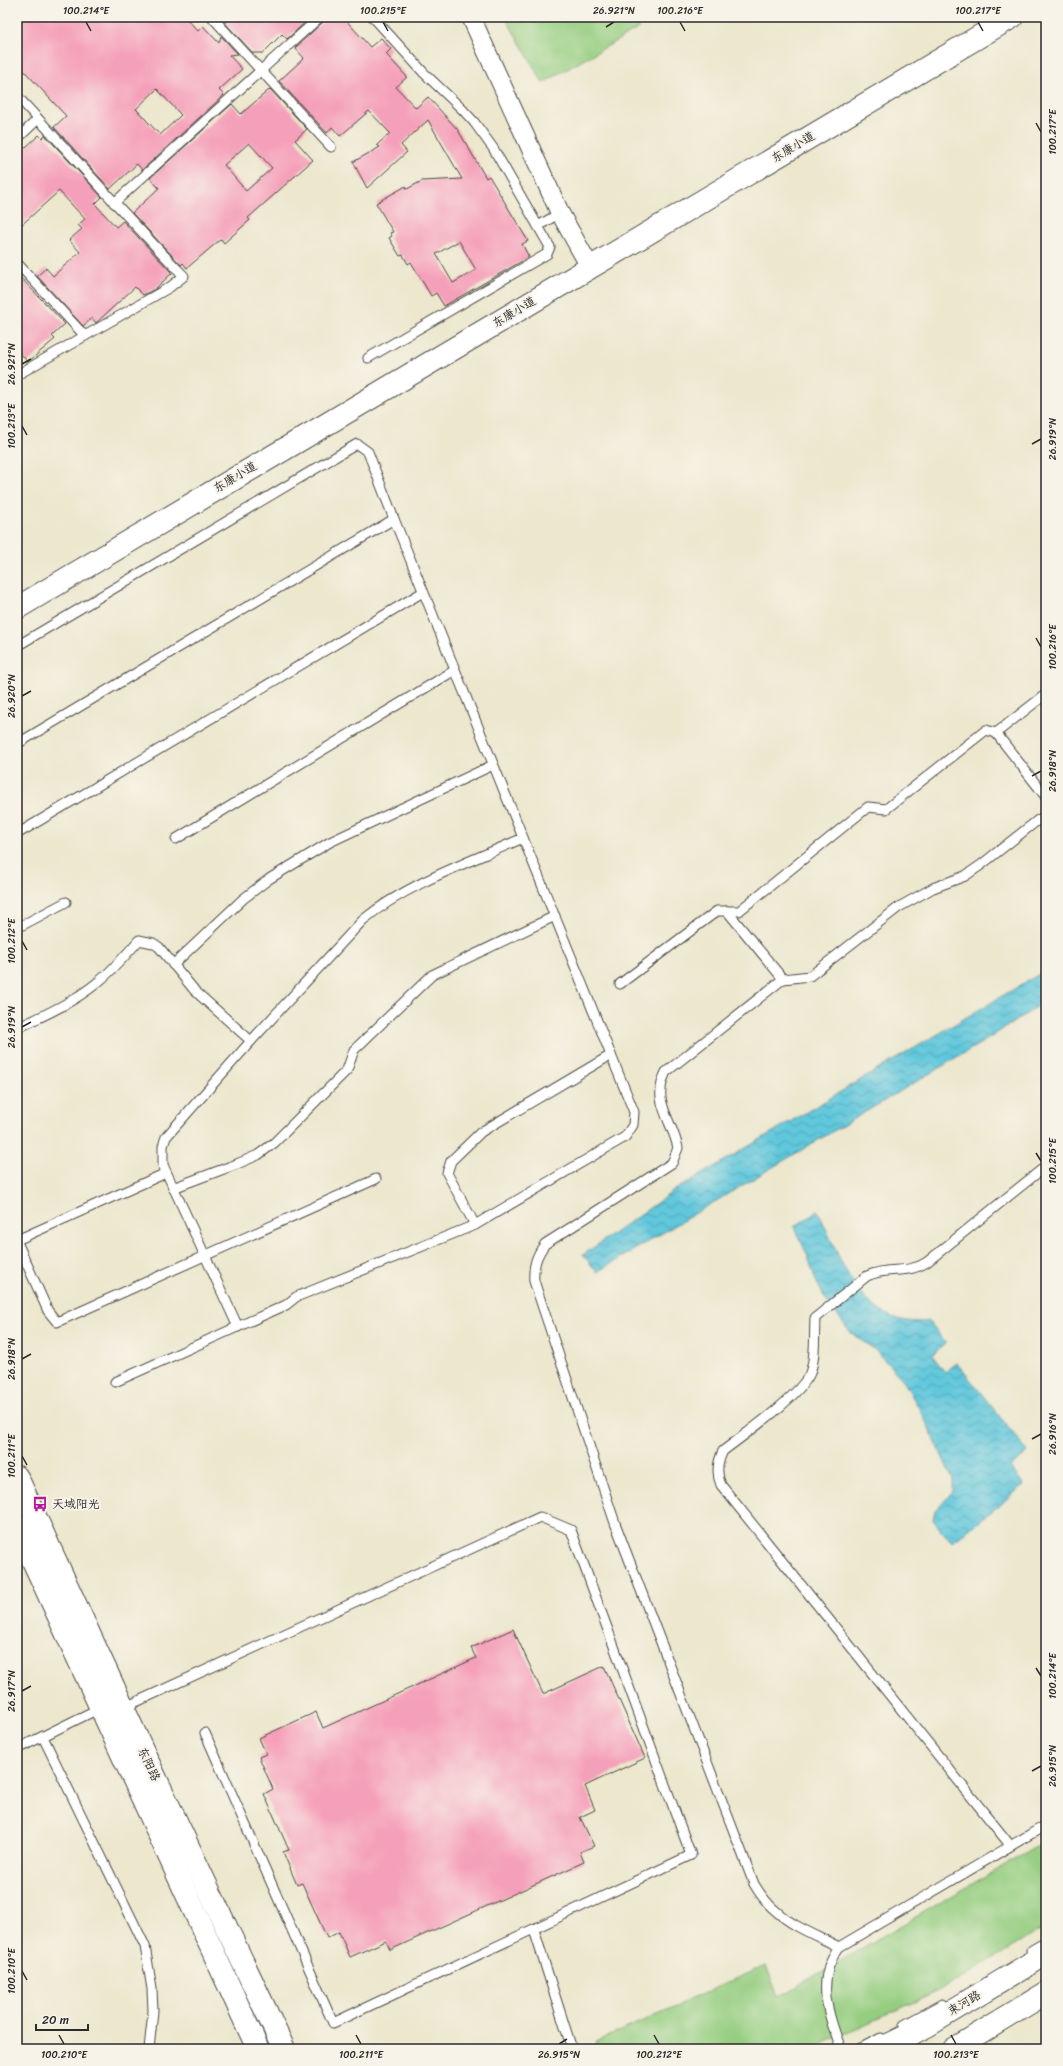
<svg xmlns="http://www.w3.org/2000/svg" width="1063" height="2066" font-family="Sriracha,'LXGW WenKai TC',sans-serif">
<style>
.grass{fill:#96ce81;stroke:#607c56}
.water{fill:url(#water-waves);stroke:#467984}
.building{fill:#f5a0ba;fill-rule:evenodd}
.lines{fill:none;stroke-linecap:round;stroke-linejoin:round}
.lane-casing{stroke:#484743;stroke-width:11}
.street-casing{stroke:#484743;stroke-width:20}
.secondary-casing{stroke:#484743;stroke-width:24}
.primary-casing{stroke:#484743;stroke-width:24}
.lane{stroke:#fff;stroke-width:9}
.street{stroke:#fff;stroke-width:18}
.secondary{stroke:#fff;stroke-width:22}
.primary{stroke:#fff;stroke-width:22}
.ticks{fill:none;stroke:#2b2b2b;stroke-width:1.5}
.labels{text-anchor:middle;stroke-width:4;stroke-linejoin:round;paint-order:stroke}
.street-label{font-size:12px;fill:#2b2b2b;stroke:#f7f3e8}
.poi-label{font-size:12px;fill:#2b2b2b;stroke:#f7f3e8;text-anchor:start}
.neatline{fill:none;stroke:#2b2b2b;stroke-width:1.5}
.ticks-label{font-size:10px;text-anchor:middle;fill:#2b2b2b}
</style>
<defs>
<pattern id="water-waves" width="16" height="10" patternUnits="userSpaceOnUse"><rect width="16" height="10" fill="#60c7dc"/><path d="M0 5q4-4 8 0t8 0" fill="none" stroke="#4fa2b3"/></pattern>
</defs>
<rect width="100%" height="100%" fill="#f7f3e8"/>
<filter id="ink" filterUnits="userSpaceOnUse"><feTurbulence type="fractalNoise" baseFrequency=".025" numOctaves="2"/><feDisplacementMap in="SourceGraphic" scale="8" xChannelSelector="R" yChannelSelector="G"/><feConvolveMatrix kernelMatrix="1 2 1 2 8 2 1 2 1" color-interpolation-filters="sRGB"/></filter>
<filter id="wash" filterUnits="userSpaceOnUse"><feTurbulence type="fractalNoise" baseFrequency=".012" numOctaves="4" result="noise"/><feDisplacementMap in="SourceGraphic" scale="16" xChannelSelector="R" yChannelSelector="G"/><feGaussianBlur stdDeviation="0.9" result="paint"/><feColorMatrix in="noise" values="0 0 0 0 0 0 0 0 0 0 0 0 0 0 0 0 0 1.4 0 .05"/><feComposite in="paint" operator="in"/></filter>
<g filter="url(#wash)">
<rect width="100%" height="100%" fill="#ece7cd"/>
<!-- grass -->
<g class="grass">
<path d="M 505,17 L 632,17 L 639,28 L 543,83 Z"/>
<path d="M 1046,1841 L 1046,1927 L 939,1991 L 810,2049 L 598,2049 L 596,2042 L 766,1965 L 778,1997 Z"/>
</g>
<!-- water -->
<g class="water">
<path d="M 1046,970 L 1046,1001 L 991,1037 L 597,1272 L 583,1255 L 675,1190 Z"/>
<path d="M 818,1211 C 841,1260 862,1330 929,1321 L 946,1343 L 932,1355 L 945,1372 L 957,1363 L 1028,1452 L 1010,1467 L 1024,1485 L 952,1543 L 933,1520 L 935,1510 L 953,1491 L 953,1480 L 924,1417 L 903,1380 L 875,1350 L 850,1332 L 826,1300 L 816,1281 L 807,1254 L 794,1227 Z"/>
</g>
<g id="blocks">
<!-- building -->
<g class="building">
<path d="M 17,17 L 185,17 L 198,31 L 203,26 L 219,43 L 221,36 L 238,54 L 229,55 L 242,69 L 219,90 L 224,95 L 142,170 L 137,164 L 110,189 L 54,127 L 66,116 L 17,63 ZM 157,89 L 181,115 L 160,135 L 136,109 Z"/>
<path d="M 227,17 L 311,17 L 287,39 L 282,34 L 263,53 L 253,53 L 225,23 Z"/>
<path d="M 326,17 L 343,17 L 370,47 L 381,38 L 391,49 L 386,54 L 407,77 L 396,87 L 416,108 L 428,97 L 458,130 L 486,178 L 489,176 L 528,241 L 522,244 L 529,257 L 444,306 L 436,293 L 431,296 L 411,262 L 408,264 L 403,255 L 400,256 L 389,238 L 392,236 L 390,233 L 393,232 L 376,203 L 406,186 L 407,189 L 422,181 L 462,179 L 428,120 L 401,145 L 407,152 L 367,188 L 353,162 L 380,147 L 377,145 L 390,133 L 369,111 L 340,136 L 332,127 L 327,133 L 279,81 L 304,58 L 295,48 L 324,21 ZM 459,241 L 476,270 L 453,283 L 436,254 Z"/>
<path d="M 270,89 L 307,129 L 295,140 L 313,160 L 248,218 L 250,220 L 224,243 L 221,239 L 187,268 L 183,263 L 181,265 L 132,213 L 159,188 L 150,178 L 232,104 L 241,114 ZM 249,143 L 272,168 L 246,191 L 224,165 Z"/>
<path d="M 39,135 L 42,138 L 45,135 L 102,197 L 95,204 L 116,227 L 123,221 L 172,273 L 155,289 L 143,295 L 135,287 L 96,323 L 92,318 L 83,326 L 37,276 L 46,268 L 53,276 L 80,252 L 69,240 L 82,229 L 78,225 L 85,219 L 59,191 L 17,229 L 17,155 Z"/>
<path d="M 17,274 L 65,324 L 52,336 L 55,339 L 28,362 L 17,349 Z"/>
<path d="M 513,1629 L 543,1694 L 604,1666 L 645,1758 L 585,1786 L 595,1810 L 580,1817 L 594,1846 L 580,1852 L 584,1862 L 390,1950 L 386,1941 L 350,1957 L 339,1932 L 327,1938 L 302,1883 L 297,1885 L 283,1852 L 289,1850 L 264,1794 L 273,1789 L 259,1757 L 266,1754 L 259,1738 L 316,1712 L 323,1728 L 476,1658 L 471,1648 Z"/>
</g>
</g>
</g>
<g filter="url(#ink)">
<use href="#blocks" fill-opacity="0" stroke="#484743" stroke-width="1"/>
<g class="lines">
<!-- lane casing -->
<g class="lane-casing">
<g id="lane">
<path d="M 212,17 L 331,147"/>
<path d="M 17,96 C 73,156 127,218 184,276 L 170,287 L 17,375"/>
<path d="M 17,139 L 38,119"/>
<path d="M 114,203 L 320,17"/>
<path d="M 538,226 L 560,213"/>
<path d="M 17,263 L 85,336"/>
<path d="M 368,358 L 547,254 L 550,247 L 493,148 L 474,122 L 462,109 L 424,73 L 373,17"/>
<path d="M 17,646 L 357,444 L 368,452 L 394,519 L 634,1112 L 633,1125 L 625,1137 L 475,1225 L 296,1297 L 286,1305 L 115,1382"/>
<path d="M 996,733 L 1046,797"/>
<path d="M 17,744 L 394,519"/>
<path d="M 17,834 L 423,592"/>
<path d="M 176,839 L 455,670"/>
<path d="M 727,911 L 783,979"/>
<path d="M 17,928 L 66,902"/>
<path d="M 173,965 L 243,899 L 269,879 L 330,842 L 493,765"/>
<path d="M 620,984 L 717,911 L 739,911 L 868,807 L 886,809 L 986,730 L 996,733 L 1046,694"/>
<path d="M 17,1028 C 45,1015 74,1002 98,982 C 113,970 126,955 139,940 L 153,943 L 159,947 L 195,991 L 251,1041"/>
<path d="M 173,1188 L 237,1164 L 258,1155 L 274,1143 L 347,1070 L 354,1050 L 432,975 L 555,916"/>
<path d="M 475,1225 L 447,1173 L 451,1161 L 481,1132 L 611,1055"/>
<path d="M 17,1240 L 166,1173"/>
<path d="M 17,1242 L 48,1311 L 57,1322 L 376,1179"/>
<path d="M 238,1327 L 163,1165 L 163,1146 L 166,1137 L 251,1041 L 363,920 C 408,883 470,862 523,838"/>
<path d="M 123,1708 L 540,1517 L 571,1530 L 691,1855 L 333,2023 L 205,1733"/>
<path d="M 43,1737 L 145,1946 L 152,1989 L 153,2011 L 149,2049"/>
<path d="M 17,1749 L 102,1707"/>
<path d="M 1010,1845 L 721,1485 C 716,1473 717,1463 723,1451 C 744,1435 801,1395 810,1373 C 816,1357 814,1336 815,1318 L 867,1276 C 888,1266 907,1275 927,1262 L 1046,1166"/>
<path d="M 534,1930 L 572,2049"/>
<path d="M 839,1947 C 818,1936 793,1927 776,1911 C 767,1904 760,1894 754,1884 L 615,1523 L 534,1281 C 533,1266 536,1256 545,1244 L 672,1163 L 678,1148 C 672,1119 651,1102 666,1072 L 783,979 L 810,976 L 899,907 L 933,888 L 965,876 L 981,865 L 1038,820 L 1046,816"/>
<path d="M 1032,1950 L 1046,1942"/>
<path d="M 904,2025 L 942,2004"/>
<path d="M 841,2049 C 828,2015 815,1979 839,1947 L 1046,1825"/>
<path d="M 859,2049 L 881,2038"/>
</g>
</g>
<!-- street casing -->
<g class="street-casing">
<path id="street" d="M 471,17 L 560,213 L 590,267"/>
</g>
<!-- secondary casing -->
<g class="secondary-casing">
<g id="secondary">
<path d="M 17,608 L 1012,17"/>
<path d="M 17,1477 L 149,1764 L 284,2049"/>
<path d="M 17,1526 L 258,2049"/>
</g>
</g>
<!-- primary casing -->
<g class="primary-casing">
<g id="primary">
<path d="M 880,2049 L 927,2026 L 1046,1954"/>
<path d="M 954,2049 L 1046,1993"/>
</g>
</g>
<!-- lane -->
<use href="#lane" class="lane"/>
<!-- street -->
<use href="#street" class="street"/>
<!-- secondary -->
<use href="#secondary" class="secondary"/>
<!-- primary -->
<use href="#primary" class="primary"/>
</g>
</g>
<!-- ticks -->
<path class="ticks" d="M 86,22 L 91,31M 383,22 L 388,31M 680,22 L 685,31M 978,22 L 983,31M 606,27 L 614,22M 1036,123 L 1041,132M 22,364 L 31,359M 22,426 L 27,435M 1032,444 L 1041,439M 1036,638 L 1041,647M 22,696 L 31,691M 1032,776 L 1041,771M 22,941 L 27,950M 22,1027 L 31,1022M 1036,1153 L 1041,1161M 22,1359 L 31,1354M 1032,1439 L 1041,1434M 22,1456 L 27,1465M 1036,1668 L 1041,1676M 22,1691 L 31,1686M 1032,1771 L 1041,1766M 22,1971 L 27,1980M 59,2035 L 64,2044M 356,2035 L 361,2044M 654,2035 L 659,2044M 951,2035 L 956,2044M 559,2044 L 567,2039"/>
<!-- icons -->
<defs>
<g id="bus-bare" transform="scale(1.2)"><path d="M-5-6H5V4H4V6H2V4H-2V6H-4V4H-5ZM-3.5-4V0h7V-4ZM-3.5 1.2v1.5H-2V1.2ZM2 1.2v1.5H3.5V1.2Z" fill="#b5179e" stroke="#f7f3e8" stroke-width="2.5" paint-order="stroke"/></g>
</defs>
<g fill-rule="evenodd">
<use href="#bus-bare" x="40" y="1504"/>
</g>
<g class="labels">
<!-- street labels -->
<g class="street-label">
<text transform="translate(793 147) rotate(-31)" y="4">东康小道</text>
<text transform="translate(514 312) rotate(-31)" y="4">东康小道</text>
<text transform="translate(235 477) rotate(-31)" y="4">东康小道</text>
<text transform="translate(149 1764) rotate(65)" y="4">东阳路</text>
<text transform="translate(964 2003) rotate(-31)" y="4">束河路</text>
</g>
<!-- poi labels -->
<g class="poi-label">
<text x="52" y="1508">天域阳光</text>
</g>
</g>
<!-- margin -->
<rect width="1063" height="2066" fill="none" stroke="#f7f3e8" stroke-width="44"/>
<!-- scale -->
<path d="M36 2024v6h52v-6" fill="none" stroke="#2b2b2b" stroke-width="2"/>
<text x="42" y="2024" font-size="12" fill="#2b2b2b" stroke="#f7f3e8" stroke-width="3" paint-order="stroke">20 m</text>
<rect x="22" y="22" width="1019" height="2022" class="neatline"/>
<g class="ticks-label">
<text x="86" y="14">100.214°E</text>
<text x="383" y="14">100.215°E</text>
<text x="614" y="14">26.921°N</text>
<text x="680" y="14">100.216°E</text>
<text x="978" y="14">100.217°E</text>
<text transform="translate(1052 132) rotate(-90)" y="4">100.217°E</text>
<text transform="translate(11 364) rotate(-90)" y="4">26.921°N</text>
<text transform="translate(11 426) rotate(-90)" y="4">100.213°E</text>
<text transform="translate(1052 439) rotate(-90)" y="4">26.919°N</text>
<text transform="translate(1052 647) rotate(-90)" y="4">100.216°E</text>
<text transform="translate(11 696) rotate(-90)" y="4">26.920°N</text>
<text transform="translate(1052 771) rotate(-90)" y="4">26.918°N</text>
<text transform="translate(11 941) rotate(-90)" y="4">100.212°E</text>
<text transform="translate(11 1027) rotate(-90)" y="4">26.919°N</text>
<text transform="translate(1052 1161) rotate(-90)" y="4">100.215°E</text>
<text transform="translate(11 1359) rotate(-90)" y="4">26.918°N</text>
<text transform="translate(1052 1434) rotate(-90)" y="4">26.916°N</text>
<text transform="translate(11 1456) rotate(-90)" y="4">100.211°E</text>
<text transform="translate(1052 1676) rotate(-90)" y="4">100.214°E</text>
<text transform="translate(11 1691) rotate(-90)" y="4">26.917°N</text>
<text transform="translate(1052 1766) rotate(-90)" y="4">26.915°N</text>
<text transform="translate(11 1971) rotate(-90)" y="4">100.210°E</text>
<text x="64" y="2058">100.210°E</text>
<text x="361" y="2058">100.211°E</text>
<text x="559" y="2058">26.915°N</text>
<text x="659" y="2058">100.212°E</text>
<text x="956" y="2058">100.213°E</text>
</g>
</svg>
